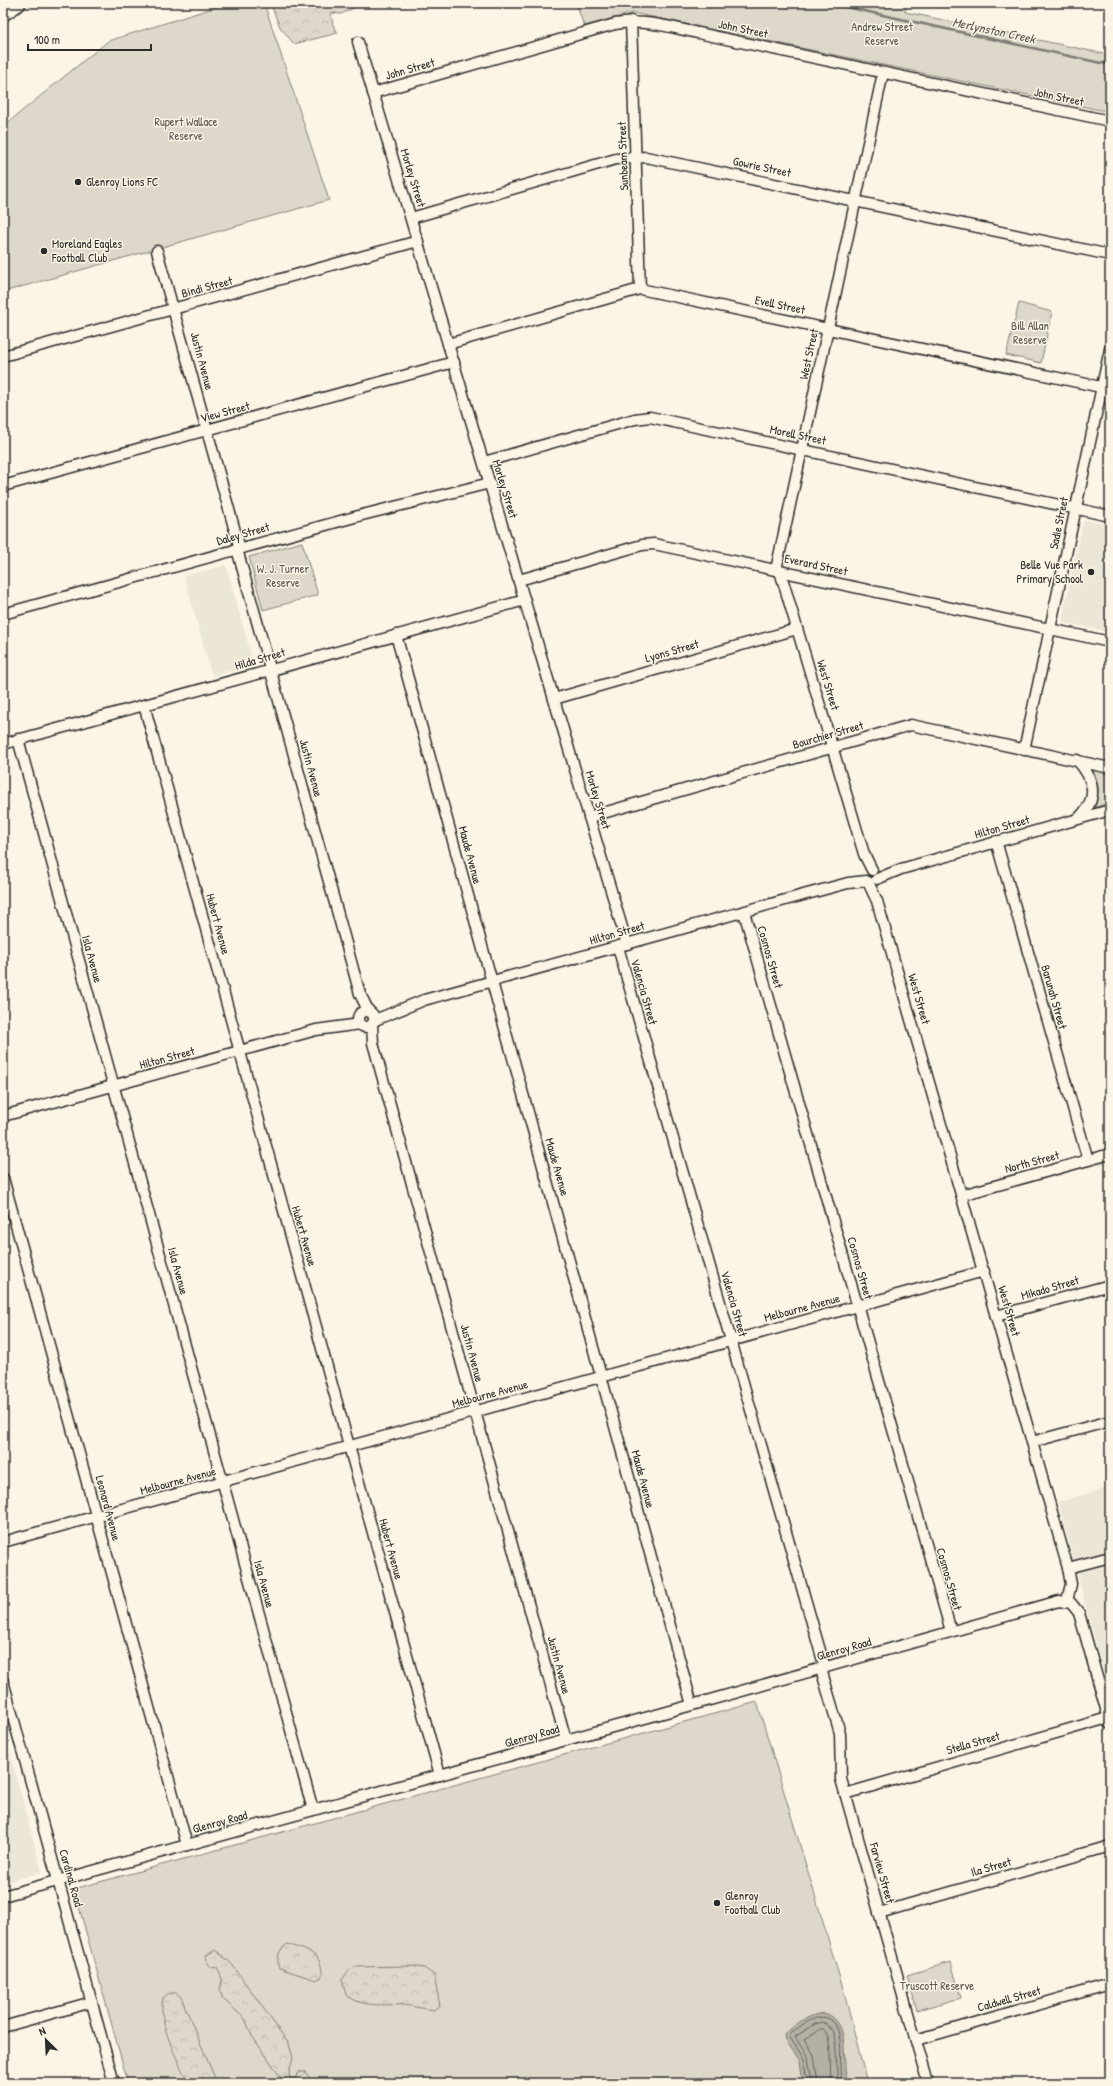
<svg xmlns="http://www.w3.org/2000/svg" width="1113" height="2086" font-family="'Patrick Hand',sans-serif">
<style>
.built{fill:#ece6d7}
.green{fill:#ded8ca;stroke:#84827a}
.forest{fill:url(#forest-crowns);stroke:#84827a}
.water{fill:#b4b0a5;stroke:#7d7b74}
.lines{fill:none;stroke-linecap:round;stroke-linejoin:round}
.shore{stroke:#62605c;stroke-width:1}
.stream{stroke:#7d7b74;stroke-width:2.5}
.minor-casing{stroke:#2b2b2b;stroke-width:13}
.highway-casing{stroke:#2b2b2b;stroke-width:18}
.minor{stroke:#fcf5e5;stroke-width:10}
.highway{stroke:#fcf5e5;stroke-width:15}
.poi-dot{fill:#2b2b2b;stroke:#fcf5e5;stroke-width:1.5}
.labels{text-anchor:middle;stroke-width:3;stroke-linejoin:round;paint-order:stroke}
.park-label{font-size:12px;fill:#585653;stroke:#fcf5e5}
.street-label{font-size:12px;fill:#2b2b2b;stroke:#fcf5e5}
.poi-label{font-size:12px;fill:#2b2b2b;stroke:#fcf5e5;text-anchor:start}
.water-label{font-size:13px;font-style:italic;fill:#545350;stroke:#fcf5e5}
</style>
<defs>
<pattern id="forest-crowns" width="20" height="18" patternUnits="userSpaceOnUse"><rect width="20" height="18" fill="#ded8ca"/><path d="M2 6a3 3 0 1 1 6 0M12 15a3 3 0 1 1 6 0" fill="none" stroke="#bfbaae"/></pattern>
</defs>
<rect width="100%" height="100%" fill="#fcf5e5"/>
<filter id="ink" filterUnits="userSpaceOnUse"><feTurbulence type="fractalNoise" baseFrequency=".025" numOctaves="2"/><feDisplacementMap in="SourceGraphic" scale="8" xChannelSelector="R" yChannelSelector="G"/><feConvolveMatrix kernelMatrix="1 2 1 2 8 2 1 2 1" color-interpolation-filters="sRGB"/></filter>
<g filter="url(#ink)">
<!-- built -->
<g class="built">
<path d="M 1087,520 L 1110,525 L 1110,632 L 1065,623 L 1062,619 L 1083,522 Z"/>
<path d="M 226,565 L 254,665 L 212,676 L 184,576 Z"/>
<path d="M 1110,1487 L 1110,1697 L 1058,1502 Z"/>
<path d="M 3,1728 L 42,1872 L 3,1883 Z"/>
</g>
<!-- green -->
<g class="green">
<path d="M 229,3 L 264,3 L 329,200 L 3,292 L 3,132 L 6,124 L 108,41 Z"/>
<path d="M 576,3 L 907,3 L 905,12 L 1110,55 L 1110,112 L 633,13 L 584,26 Z"/>
<path d="M 1019,303 L 1052,312 L 1041,363 L 1006,355 Z"/>
<path d="M 302,542 L 318,595 L 263,610 L 249,557 Z"/>
<path d="M 1093,770 L 1110,773 L 1110,803 L 1092,808 C 1099,792 1100,786 1093,770 Z"/>
<path d="M 757,1702 L 844,1992 L 867,2083 L 128,2083 L 74,1889 Z"/>
<path d="M 951,1962 L 961,1998 L 917,2010 L 907,1975 Z"/>
</g>
<!-- forest -->
<g class="forest">
<path d="M 270,3 L 365,3 L 341,14 L 331,13 L 333,25 L 338,33 L 294,44 L 280,27 Z"/>
<path d="M 288,1944 C 308,1952 323,1952 322,1977 L 316,1980 L 279,1968 C 276,1959 279,1947 288,1944 Z"/>
<path d="M 215,1950 L 231,1963 L 289,2044 L 293,2058 L 289,2072 L 290,2078 L 294,2080 L 299,2072 L 304,2071 L 314,2083 L 281,2083 L 280,2076 L 252,2036 L 245,2019 L 223,1999 L 220,1991 L 222,1979 L 217,1967 L 212,1968 L 207,1962 L 206,1956 Z"/>
<path d="M 410,1966 L 424,1968 L 434,1975 L 440,2006 L 434,2010 C 423,2009 413,2006 403,2005 C 382,2004 364,2008 346,1995 L 342,1980 L 349,1970 L 355,1967 Z"/>
<path d="M 171,1993 L 176,1993 L 181,1997 L 217,2083 L 188,2083 C 178,2060 157,2023 163,1998 Z"/>
</g>
<!-- water -->
<path class="water" d="M 824,2013 C 853,2021 840,2062 848,2083 L 803,2083 L 800,2061 L 786,2041 L 785,2035 C 793,2024 811,2014 824,2013 Z"/>
<g class="lines">
<!-- shore -->
<g class="shore">
<path d="M 807,2083 L 804,2059 L 789,2036 C 795,2029 808,2020 817,2018 C 844,2011 841,2053 840,2068 C 840,2073 842,2078 844,2083"/>
<path d="M 812,2083 L 808,2057 L 795,2037 L 815,2024 L 823,2022 C 842,2030 833,2067 839,2083"/>
<path d="M 818,2083 L 814,2055 L 804,2039 L 822,2028 C 834,2037 828,2069 832,2083"/>
</g>
<!-- stream -->
<path class="stream" d="M 828,3 L 1110,65"/>
<!-- minor casing -->
<g class="minor-casing">
<g id="minor">
<path d="M 631,21 L 640,289"/>
<path d="M 358,42 L 627,944"/>
<path d="M 373,93 L 615,24 C 643,19 670,27 698,33 L 1110,121"/>
<path d="M 411,218 L 616,159 L 646,157 L 1110,255"/>
<path d="M 157,251 L 240,549"/>
<path d="M 448,344 L 640,289 L 1110,389"/>
<path d="M 3,356 L 418,241"/>
<path d="M 484,462 L 635,419 L 650,417 L 1110,516"/>
<path d="M 3,486 L 454,362"/>
<path d="M 237,549 L 360,994 L 368,1010"/>
<path d="M 776,570 L 883,73"/>
<path d="M 780,571 L 864,854 L 872,870"/>
<path d="M 519,580 L 642,545 L 654,544 L 1110,642"/>
<path d="M 3,614 L 362,515 L 490,483"/>
<path d="M 396,635 L 692,1705"/>
<path d="M 554,699 L 797,629"/>
<path d="M 144,705 L 440,1775"/>
<path d="M 18,739 L 313,1810"/>
<path d="M 3,744 L 525,600"/>
<path d="M 1024,750 L 1110,349"/>
<path d="M 1077,760 C 1095,780 1099,799 1078,819"/>
<path d="M 589,817 L 911,725 L 1110,768"/>
<path d="M 996,841 L 1088,1160"/>
<path d="M 877,879 L 901,869 L 1110,810"/>
<path d="M 868,882 L 877,901 L 1068,1568 L 1071,1584 L 1067,1601"/>
<path d="M 744,912 L 951,1631"/>
<path d="M 618,947 L 825,1668"/>
<circle cx="366" cy="1019" r="8"/>
<path d="M 375,1020 L 424,1000 L 807,894 L 848,883 L 866,881"/>
<path d="M 372,1025 L 373,1043 L 566,1740"/>
<path d="M 3,1116 L 316,1030 L 360,1024"/>
<path d="M 3,1178 L 187,1845"/>
<path d="M 962,1195 L 1110,1154"/>
<path d="M 996,1316 L 1110,1285"/>
<path d="M 1032,1442 L 1110,1421"/>
<path d="M 3,1542 L 984,1271"/>
<path d="M 1068,1568 L 1110,1557"/>
<path d="M 821,1669 L 840,1733 L 841,1779 L 928,2083"/>
<path d="M 3,1681 L 114,2083"/>
<path d="M 845,1794 L 1108,1718"/>
<path d="M 3,1896 L 692,1705 L 1059,1601 L 1071,1603 L 1079,1613 L 1110,1723"/>
<path d="M 879,1913 L 1110,1846"/>
<path d="M 3,2027 L 92,2002"/>
<path d="M 916,2040 L 1110,1984"/>
</g>
</g>
<!-- highway casing -->
<g class="highway-casing">
<path id="highway" d="M 3,13 L 18,3"/>
</g>
<!-- minor -->
<use href="#minor" class="minor"/>
<!-- highway -->
<use href="#highway" class="highway"/>
</g>
</g>
<!-- markers -->
<g class="poi-dot">
<circle cx="78" cy="182" r="4"/>
<circle cx="44" cy="251" r="4"/>
<circle cx="1091" cy="572" r="4"/>
<circle cx="717" cy="1903" r="4"/>
</g>
<g class="labels">
<!-- park labels -->
<g class="park-label">
<text x="882" y="31">Andrew Street<tspan x="882" dy="14">Reserve</tspan></text>
<text x="186" y="126">Rupert Wallace<tspan x="186" dy="14">Reserve</tspan></text>
<text x="1030" y="330">Bill Allan<tspan x="1030" dy="14">Reserve</tspan></text>
<text x="283" y="573">W. J. Turner<tspan x="283" dy="14">Reserve</tspan></text>
<text x="937" y="1990">Truscott Reserve</text>
</g>
<!-- street labels -->
<g class="street-label">
<text transform="translate(743 29) rotate(12)" y="4">John Street</text>
<text transform="translate(410 69) rotate(-16)" y="4">John Street</text>
<text transform="translate(1059 97) rotate(12)" y="4">John Street</text>
<text transform="translate(623 156) rotate(-92)" y="4">Sunbeam Street</text>
<text transform="translate(762 167) rotate(12)" y="4">Gowrie Street</text>
<text transform="translate(413 178) rotate(73)" y="4">Morley Street</text>
<text transform="translate(207 287) rotate(-15)" y="4">Bindi Street</text>
<text transform="translate(780 305) rotate(12)" y="4">Evell Street</text>
<text transform="translate(809 354) rotate(-78)" y="4">West Street</text>
<text transform="translate(202 361) rotate(75)" y="4">Justin Avenue</text>
<text transform="translate(225 412) rotate(-15)" y="4">View Street</text>
<text transform="translate(798 435) rotate(12)" y="4">Morell Street</text>
<text transform="translate(505 489) rotate(73)" y="4">Morley Street</text>
<text transform="translate(1059 523) rotate(-78)" y="4">Sadie Street</text>
<text transform="translate(243 534) rotate(-16)" y="4">Daley Street</text>
<text transform="translate(816 565) rotate(12)" y="4">Everard Street</text>
<text transform="translate(672 651) rotate(-16)" y="4">Lyons Street</text>
<text transform="translate(260 659) rotate(-16)" y="4">Hilda Street</text>
<text transform="translate(828 685) rotate(73)" y="4">West Street</text>
<text transform="translate(828 735) rotate(-16)" y="4">Bourchier Street</text>
<text transform="translate(311 768) rotate(75)" y="4">Justin Avenue</text>
<text transform="translate(598 800) rotate(73)" y="4">Morley Street</text>
<text transform="translate(1002 827) rotate(-16)" y="4">Hilton Street</text>
<text transform="translate(470 855) rotate(75)" y="4">Maude Avenue</text>
<text transform="translate(218 924) rotate(75)" y="4">Hubert Avenue</text>
<text transform="translate(617 933) rotate(-16)" y="4">Hilton Street</text>
<text transform="translate(770 957) rotate(74)" y="4">Cosmos Street</text>
<text transform="translate(92 959) rotate(75)" y="4">Isla Avenue</text>
<text transform="translate(644 992) rotate(74)" y="4">Valencia Street</text>
<text transform="translate(1054 997) rotate(74)" y="4">Barunah Street</text>
<text transform="translate(919 999) rotate(74)" y="4">West Street</text>
<text transform="translate(167 1058) rotate(-15)" y="4">Hilton Street</text>
<text transform="translate(1032 1162) rotate(-15)" y="4">North Street</text>
<text transform="translate(557 1167) rotate(74)" y="4">Maude Avenue</text>
<text transform="translate(304 1236) rotate(74)" y="4">Hubert Avenue</text>
<text transform="translate(860 1268) rotate(74)" y="4">Cosmos Street</text>
<text transform="translate(178 1271) rotate(75)" y="4">Isla Avenue</text>
<text transform="translate(1050 1288) rotate(-16)" y="4">Mikado Street</text>
<text transform="translate(734 1304) rotate(74)" y="4">Valencia Street</text>
<text transform="translate(802 1308) rotate(-15)" y="4">Melbourne Avenue</text>
<text transform="translate(1009 1311) rotate(74)" y="4">West Street</text>
<text transform="translate(472 1353) rotate(75)" y="4">Justin Avenue</text>
<text transform="translate(490 1394) rotate(-15)" y="4">Melbourne Avenue</text>
<text transform="translate(643 1479) rotate(75)" y="4">Maude Avenue</text>
<text transform="translate(178 1481) rotate(-15)" y="4">Melbourne Avenue</text>
<text transform="translate(108 1508) rotate(75)" y="4">Leonard Avenue</text>
<text transform="translate(391 1549) rotate(75)" y="4">Hubert Avenue</text>
<text transform="translate(949 1579) rotate(74)" y="4">Cosmos Street</text>
<text transform="translate(264 1584) rotate(75)" y="4">Isla Avenue</text>
<text transform="translate(844 1649) rotate(-16)" y="4">Glenroy Road</text>
<text transform="translate(559 1665) rotate(75)" y="4">Justin Avenue</text>
<text transform="translate(532 1736) rotate(-16)" y="4">Glenroy Road</text>
<text transform="translate(973 1743) rotate(-16)" y="4">Stella Street</text>
<text transform="translate(220 1822) rotate(-15)" y="4">Glenroy Road</text>
<text transform="translate(991 1867) rotate(-16)" y="4">Ila Street</text>
<text transform="translate(882 1873) rotate(74)" y="4">Farview Street</text>
<text transform="translate(71 1878) rotate(74)" y="4">Cardinal Road</text>
<text transform="translate(1009 1999) rotate(-16)" y="4">Caldwell Street</text>
</g>
<!-- poi labels -->
<g class="poi-label">
<text x="86" y="186">Glenroy Lions FC</text>
<text x="52" y="248">Moreland Eagles<tspan x="52" dy="14">Football Club</tspan></text>
<text x="1083" y="569" text-anchor="end">Belle Vue Park<tspan x="1083" dy="14">Primary School</tspan></text>
<text x="725" y="1900">Glenroy<tspan x="725" dy="14">Football Club</tspan></text>
</g>
<!-- water labels -->
<g class="water-label">
<text transform="translate(994 30) rotate(12)" y="5">Merlynston Creek</text>
</g>
</g>
<!-- margin -->
<rect width="1113" height="2086" fill="none" stroke="#fcf5e5" stroke-width="16"/>
<rect x="8" y="8" width="1097" height="2070" fill="none" stroke="#2b2b2b" stroke-width="1.5" filter="url(#ink)"/>
<!-- north arrow -->
<g transform="translate(46 2040) rotate(336)" stroke="#fcf5e5" stroke-width="3" paint-order="stroke">
<path d="M0-3L7 15L0 10L-7 15Z" fill="#2b2b2b"/>
<text y="-6" font-size="11" font-weight="bold" text-anchor="middle" fill="#2b2b2b">N</text>
</g>
<!-- scale -->
<path d="M28 44v6h123v-6" fill="none" stroke="#2b2b2b" stroke-width="2"/>
<text x="34" y="44" font-size="12" fill="#2b2b2b" stroke="#fcf5e5" stroke-width="3" paint-order="stroke">100 m</text>
</svg>
